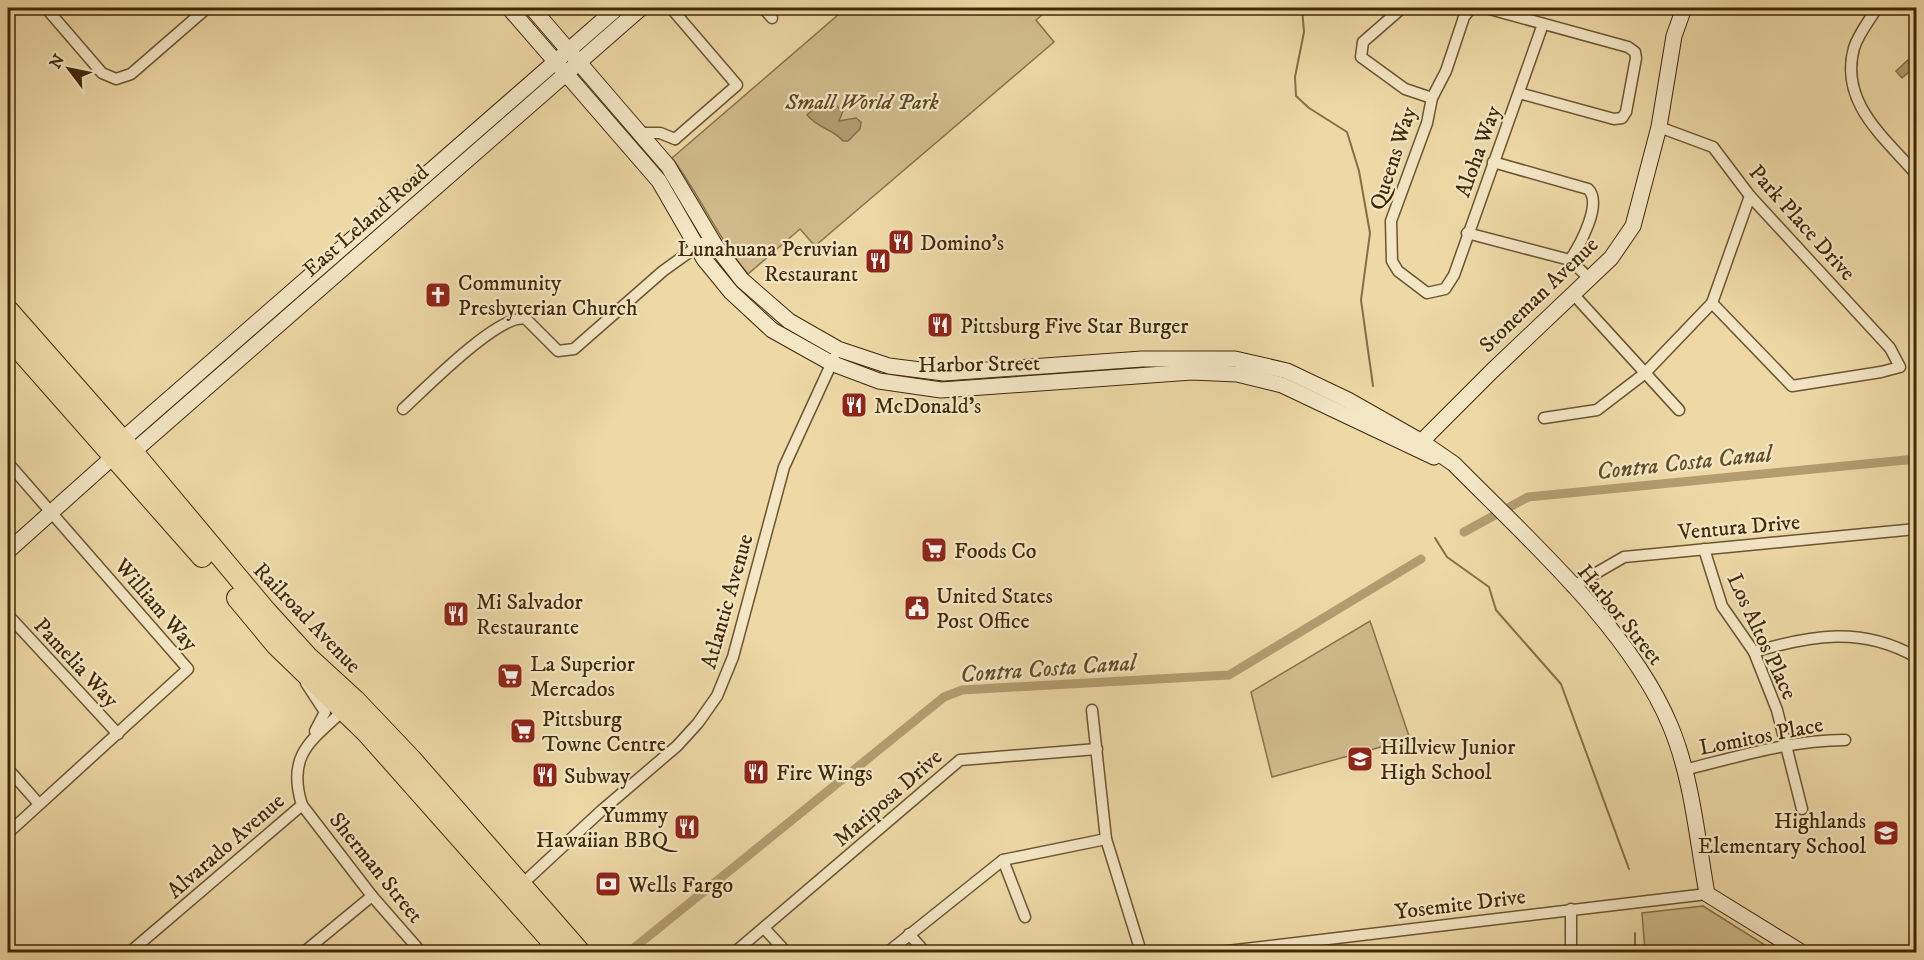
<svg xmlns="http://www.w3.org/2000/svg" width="1924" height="960" font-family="'IM FELL DW Pica',serif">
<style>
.green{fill:#d0ba8b;stroke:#88714a;stroke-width:1.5}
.water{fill:#b39c70;stroke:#856e46;stroke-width:1.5}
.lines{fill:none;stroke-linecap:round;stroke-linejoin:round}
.stream{stroke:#856e46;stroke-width:2}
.canal{stroke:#b39c70;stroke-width:9}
.street-casing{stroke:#6c5430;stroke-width:13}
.secondary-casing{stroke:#412808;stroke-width:17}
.highway-casing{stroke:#412808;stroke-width:22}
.street{stroke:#f3e6c5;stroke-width:10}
.secondary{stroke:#f3e6c5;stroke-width:15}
.highway{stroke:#edd8a6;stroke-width:20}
.labels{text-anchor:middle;stroke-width:4.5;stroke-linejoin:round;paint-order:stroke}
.park-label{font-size:22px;font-style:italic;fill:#5e4522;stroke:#f3e6c5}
.street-label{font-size:22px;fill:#412808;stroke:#f3e6c5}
.poi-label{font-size:22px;fill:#412808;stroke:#f3e6c5;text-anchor:start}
.water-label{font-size:24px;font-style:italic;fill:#634b27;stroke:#f3e6c5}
</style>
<rect width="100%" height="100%" fill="#edd8a6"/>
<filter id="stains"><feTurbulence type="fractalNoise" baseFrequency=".00333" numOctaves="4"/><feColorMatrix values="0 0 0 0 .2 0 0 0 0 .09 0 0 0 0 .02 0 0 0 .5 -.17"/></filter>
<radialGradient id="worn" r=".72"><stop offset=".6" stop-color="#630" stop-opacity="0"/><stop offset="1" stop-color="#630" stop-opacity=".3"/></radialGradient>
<!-- green -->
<g class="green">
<path d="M 846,8 L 1050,8 L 1036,20 L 1054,42 L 815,246 L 800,229 L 748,274 C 718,239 700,195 672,158 Z"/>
<path d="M 1370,621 L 1410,739 L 1272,777 L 1251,692 Z"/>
<path d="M 1703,906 L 1776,952 L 1645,952 L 1642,913 Z"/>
</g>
<!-- water -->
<g class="water">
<path d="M 1910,58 L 1916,66 L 1902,78 L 1896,71 Z"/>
<path d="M 829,99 L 843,111 L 839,121 L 856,118 L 861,122 L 860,129 L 848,141 L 843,141 C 832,128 820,130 807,115 L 821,101 Z"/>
</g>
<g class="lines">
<!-- stream -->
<g class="stream">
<path d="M 1302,8 L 1304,32 L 1295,77 L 1296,96 L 1309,108 L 1347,132 L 1359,171 L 1370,233 L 1361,300 L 1373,386"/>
<path d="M 1435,538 L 1447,557 L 1489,587 L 1496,610 L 1561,684 L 1629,869"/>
<path d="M 1635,933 L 1635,952"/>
</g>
<!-- canal -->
<g class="canal">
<path d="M 1464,532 L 1528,497 L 1916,459"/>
<path d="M 629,952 L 944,697 L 962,690 L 1229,675 L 1421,559"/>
</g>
<!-- street casing -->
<g class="street-casing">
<g id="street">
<path d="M 46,8 L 102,73 L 116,79 L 131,74 L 207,8"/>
<path d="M 671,8 L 737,85 L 675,139"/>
<path d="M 763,8 L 772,18"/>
<path d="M 1402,8 L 1363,42 L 1361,57 L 1405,89 L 1432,98"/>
<path d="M 1471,8 L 1464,17 L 1446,71 L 1432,98 L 1427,123 L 1391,221 L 1392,261 L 1398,271 L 1427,293 L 1445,289 L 1454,275 L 1543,24"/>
<path d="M 1486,8 L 1628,47 L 1635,52 L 1636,58 L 1626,112 L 1622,118 L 1614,119 L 1519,93"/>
<path d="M 1875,11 C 1868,22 1858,35 1854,48 C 1839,102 1884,137 1916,174"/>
<path d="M 1659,127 L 1713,147 L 1750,196 L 1890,348 L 1900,367 L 1881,372 L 1792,386 L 1712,303"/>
<path d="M 639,133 L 660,133 L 675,139"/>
<path d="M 1493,162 L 1588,189 C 1603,203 1580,245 1570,260"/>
<path d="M 1467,233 L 1570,260 L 1590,279"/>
<path d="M 1574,295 L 1679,410"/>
<path d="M 403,409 C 425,389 500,312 526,319 L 558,351 L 574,349 L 663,271 L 702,243"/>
<path d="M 1544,418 L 1597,410 L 1644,374 L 1712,303 L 1750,196"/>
<path d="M 8,463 L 188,669 L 8,833"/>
<path d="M 1704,549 L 1722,606 L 1754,652 L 1777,710 L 1802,809"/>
<path d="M 1572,587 L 1624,557 L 1916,529"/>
<path d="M 8,615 L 118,734"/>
<path d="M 1754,652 C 1811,635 1862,626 1916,657"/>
<path d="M 306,683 L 325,712 L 315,731"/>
<path d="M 1092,710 L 1106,839 L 1141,952"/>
<path d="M 8,769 L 39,804"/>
<path d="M 1684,770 C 1737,757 1791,740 1845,740"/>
<path d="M 302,805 L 372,896 L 421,952"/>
<path d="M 1003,860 L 1025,917"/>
<path d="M 519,887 L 601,811 L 677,746 L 698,723 L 717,696 L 733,657 L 784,467 L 834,358"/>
<path d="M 764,928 L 786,952"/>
<path d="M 909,934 L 925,952"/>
<path d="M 130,952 L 302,805 C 286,754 312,740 346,708"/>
<path d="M 304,952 L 372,896"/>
<path d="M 735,952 L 960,760 L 1097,749"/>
<path d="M 888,952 L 1003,860 L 1106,839"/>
<path d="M 1219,952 L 1707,894"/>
<path d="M 1571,952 L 1571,909"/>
</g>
</g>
<!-- secondary casing -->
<g class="secondary-casing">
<g id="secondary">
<path d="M 509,8 L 659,181 L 704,259 L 731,292 L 772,330 L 831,363 L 879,381 L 941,390 L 1192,372 L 1237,374 L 1282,385 L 1434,457"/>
<path d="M 532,8 L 668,166 L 715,245 L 742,280 L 789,321 L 838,349 L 889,366 L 944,373 L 1142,359 L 1235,359 L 1287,371 L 1348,400 L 1422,442 L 1454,464 C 1527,538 1630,629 1670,725 C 1692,777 1697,838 1707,894 L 1801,952"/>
<path d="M 1416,447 L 1492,371 L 1611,258 L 1633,226 L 1659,127 L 1674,36 L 1684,8"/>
<path d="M 125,454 L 133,452 L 641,8"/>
<path d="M 8,551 L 113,457 L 122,440 L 617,8"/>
</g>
</g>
<!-- highway casing -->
<g class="highway-casing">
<g id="highway">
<path d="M 8,310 L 133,452 L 266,611 L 307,656 L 355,700 L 412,760 L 580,952"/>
<path d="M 8,337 L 202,557"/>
<path d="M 237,598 L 276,645 L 366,732 L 561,952"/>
</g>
</g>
<!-- street -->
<use href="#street" class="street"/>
<!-- secondary -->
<use href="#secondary" class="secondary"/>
<!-- highway -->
<use href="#highway" class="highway"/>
</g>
<!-- icons -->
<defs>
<g id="restaurant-square" transform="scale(1.35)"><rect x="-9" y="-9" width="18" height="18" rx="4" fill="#8f2418" stroke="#f3e6c5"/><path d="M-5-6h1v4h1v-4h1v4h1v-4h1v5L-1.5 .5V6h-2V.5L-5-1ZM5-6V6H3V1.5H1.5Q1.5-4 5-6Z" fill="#fff"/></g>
<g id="church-square" transform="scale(1.35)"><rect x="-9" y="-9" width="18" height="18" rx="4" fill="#8f2418" stroke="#f3e6c5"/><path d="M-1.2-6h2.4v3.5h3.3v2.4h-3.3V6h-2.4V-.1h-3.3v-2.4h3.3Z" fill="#fff"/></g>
<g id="supermarket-square" transform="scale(1.35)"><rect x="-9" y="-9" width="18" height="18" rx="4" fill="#8f2418" stroke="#f3e6c5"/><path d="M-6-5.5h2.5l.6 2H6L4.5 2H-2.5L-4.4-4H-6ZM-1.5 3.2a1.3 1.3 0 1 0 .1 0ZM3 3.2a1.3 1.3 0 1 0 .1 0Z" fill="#fff"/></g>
<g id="civic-square" transform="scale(1.35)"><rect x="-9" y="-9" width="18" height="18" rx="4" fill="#8f2418" stroke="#f3e6c5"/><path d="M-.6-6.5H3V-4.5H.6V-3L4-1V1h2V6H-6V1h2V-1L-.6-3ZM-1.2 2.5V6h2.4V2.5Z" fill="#fff"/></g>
<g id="school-square" transform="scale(1.35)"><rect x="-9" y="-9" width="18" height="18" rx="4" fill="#8f2418" stroke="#f3e6c5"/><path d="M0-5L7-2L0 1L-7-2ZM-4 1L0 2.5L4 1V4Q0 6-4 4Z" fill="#fff"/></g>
<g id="bank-square" transform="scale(1.35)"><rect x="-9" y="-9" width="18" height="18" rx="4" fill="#8f2418" stroke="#f3e6c5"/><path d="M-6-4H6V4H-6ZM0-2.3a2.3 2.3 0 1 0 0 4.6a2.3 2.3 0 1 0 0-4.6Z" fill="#fff"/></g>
</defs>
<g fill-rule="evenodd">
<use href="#restaurant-square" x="901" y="242"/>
<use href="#restaurant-square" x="878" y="261"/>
<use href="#church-square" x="438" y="295"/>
<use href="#restaurant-square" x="940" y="325"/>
<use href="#restaurant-square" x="854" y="405"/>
<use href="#supermarket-square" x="934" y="550"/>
<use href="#civic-square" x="917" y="608"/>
<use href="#restaurant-square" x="456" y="614"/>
<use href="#supermarket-square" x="510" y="676"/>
<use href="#supermarket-square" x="523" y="731"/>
<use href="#school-square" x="1360" y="759"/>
<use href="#restaurant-square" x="756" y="772"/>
<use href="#restaurant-square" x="545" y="775"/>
<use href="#restaurant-square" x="687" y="827"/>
<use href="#school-square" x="1886" y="833"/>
<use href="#bank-square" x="608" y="884"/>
</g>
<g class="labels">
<!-- park labels -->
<g class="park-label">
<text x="862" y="109">Small World Park</text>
</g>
<!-- street labels -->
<g class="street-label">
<text transform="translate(1477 151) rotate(-70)" y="8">Aloha Way</text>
<text transform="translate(1392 158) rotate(-72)" y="8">Queens Way</text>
<text transform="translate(365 220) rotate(-41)" y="8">East Leland Road</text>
<text transform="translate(1803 222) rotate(48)" y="8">Park Place Drive</text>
<text transform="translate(1538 294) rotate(-44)" y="8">Stoneman Avenue</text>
<text transform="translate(979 363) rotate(-1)" y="8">Harbor Street</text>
<text transform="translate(1739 526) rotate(-5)" y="8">Ventura Drive</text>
<text transform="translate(726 601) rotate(-74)" y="8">Atlantic Avenue</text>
<text transform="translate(157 604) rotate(49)" y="8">William Way</text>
<text transform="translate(1621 614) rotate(51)" y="8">Harbor Street</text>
<text transform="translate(308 617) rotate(46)" y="8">Railroad Avenue</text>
<text transform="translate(1763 636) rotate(65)" y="8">Los Altos Place</text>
<text transform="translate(77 662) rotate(47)" y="8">Pamelia Way</text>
<text transform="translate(1761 735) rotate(-11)" y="8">Lomitos Place</text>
<text transform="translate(887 797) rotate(-41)" y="8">Mariposa Drive</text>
<text transform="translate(225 845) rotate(-41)" y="8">Alvarado Avenue</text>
<text transform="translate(377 867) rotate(51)" y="8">Sherman Street</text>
<text transform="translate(1460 903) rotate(-7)" y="8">Yosemite Drive</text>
</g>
<!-- poi labels -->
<g class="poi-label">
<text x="920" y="250">Domino's</text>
<text x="858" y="256" text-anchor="end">Lunahuana Peruvian<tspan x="858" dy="25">Restaurant</tspan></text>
<text x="458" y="290">Community<tspan x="458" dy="25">Presbyterian Church</tspan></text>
<text x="960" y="333">Pittsburg Five Star Burger</text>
<text x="874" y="413">McDonald's</text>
<text x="954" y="558">Foods Co</text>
<text x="936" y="603">United States<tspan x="936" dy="25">Post Office</tspan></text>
<text x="476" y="609">Mi Salvador<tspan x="476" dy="25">Restaurante</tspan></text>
<text x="530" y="671">La Superior<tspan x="530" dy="25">Mercados</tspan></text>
<text x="542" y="726">Pittsburg<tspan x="542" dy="25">Towne Centre</tspan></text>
<text x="1380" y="754">Hillview Junior<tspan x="1380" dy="25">High School</tspan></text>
<text x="776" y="780">Fire Wings</text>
<text x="564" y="783">Subway</text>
<text x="668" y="822" text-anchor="end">Yummy<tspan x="668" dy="25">Hawaiian BBQ</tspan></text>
<text x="1866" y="828" text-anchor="end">Highlands<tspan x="1866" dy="25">Elementary School</tspan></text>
<text x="628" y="892">Wells Fargo</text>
</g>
<!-- water labels -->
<g class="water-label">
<text transform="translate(1684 462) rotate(-6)" y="8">Contra Costa Canal</text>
<text transform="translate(1048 668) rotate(-4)" y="8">Contra Costa Canal</text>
</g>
</g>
<!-- margin -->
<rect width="1924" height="960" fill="none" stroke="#edd8a6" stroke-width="30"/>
<rect x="9" y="9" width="1906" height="942" fill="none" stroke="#412808" stroke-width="3"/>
<rect x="15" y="15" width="1894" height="930" fill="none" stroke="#412808" stroke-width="1.5"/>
<!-- north arrow -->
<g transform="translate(69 69) rotate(302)" stroke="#f3e6c5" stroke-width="4.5" paint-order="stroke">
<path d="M0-4.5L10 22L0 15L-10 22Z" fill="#412808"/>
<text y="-9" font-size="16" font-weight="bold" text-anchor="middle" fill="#412808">N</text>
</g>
<rect width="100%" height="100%" filter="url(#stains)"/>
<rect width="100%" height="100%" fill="url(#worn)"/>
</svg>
